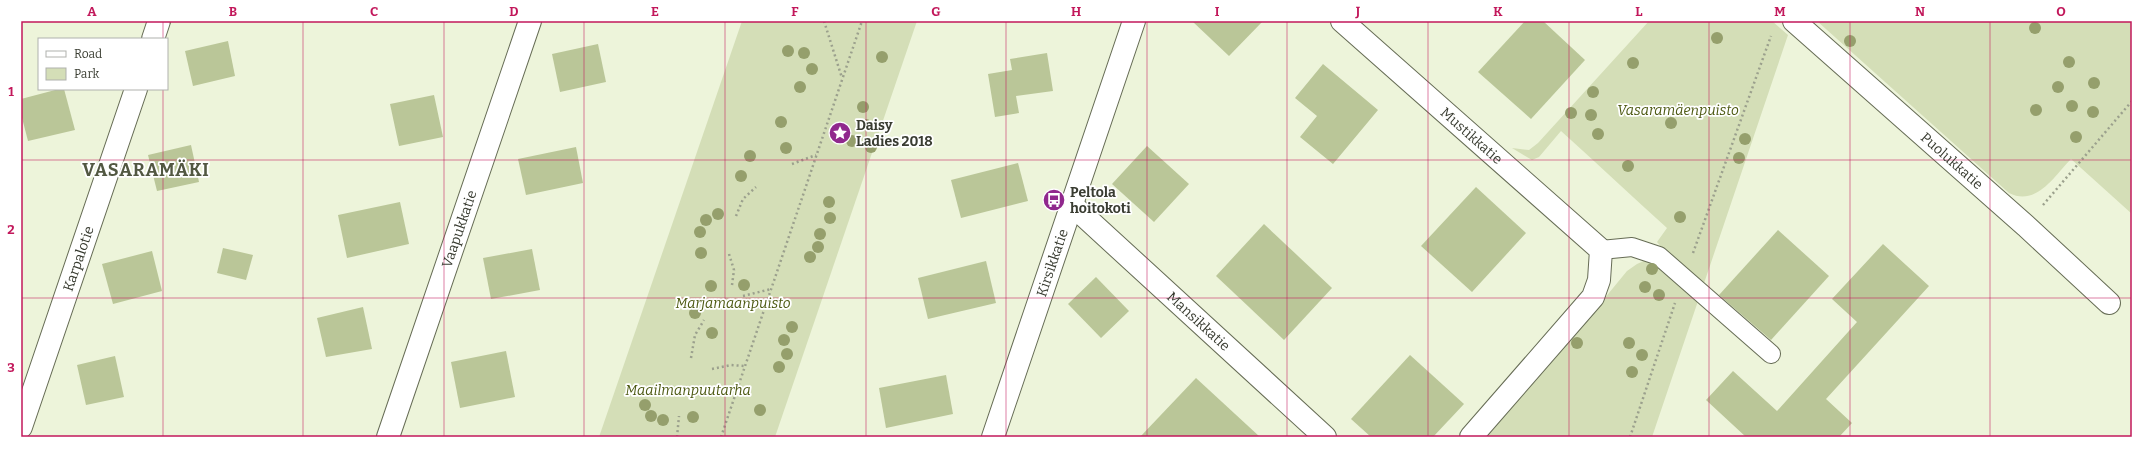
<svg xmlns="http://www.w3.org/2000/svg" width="2153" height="458" font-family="Bitter,serif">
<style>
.green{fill:#d4deb7}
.building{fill:#bac698}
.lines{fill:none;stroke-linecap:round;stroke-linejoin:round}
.lane-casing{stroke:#666c55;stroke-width:20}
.street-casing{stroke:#666c55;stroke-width:24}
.path{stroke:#9ba08d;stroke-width:2.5;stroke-dasharray:2 3;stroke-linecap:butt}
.lane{stroke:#fff;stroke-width:18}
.street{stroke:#fff;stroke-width:22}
.tree{fill:#959f6c}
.grid{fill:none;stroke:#c2185b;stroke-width:1;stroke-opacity:0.55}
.labels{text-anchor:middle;stroke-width:3.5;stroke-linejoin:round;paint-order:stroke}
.park-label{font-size:14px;font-style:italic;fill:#4d5912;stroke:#fff}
.poi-label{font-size:14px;font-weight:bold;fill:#393c31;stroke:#fff;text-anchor:start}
.street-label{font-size:14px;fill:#393c31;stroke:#fff}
.district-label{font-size:18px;font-weight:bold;letter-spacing:1px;fill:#525842;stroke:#fff}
.neatline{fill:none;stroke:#c2185b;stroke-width:1.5}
.grid-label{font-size:13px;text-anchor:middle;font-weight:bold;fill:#c2185b}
</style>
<rect width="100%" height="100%" fill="#edf4da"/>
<!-- green -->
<g class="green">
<path d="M 742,21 L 917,21 L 775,437 L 599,437 Z"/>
<path d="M 1649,21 L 1772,21 L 1788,35 L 1652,437 L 1483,437 L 1553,361 L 1627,271 L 1637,264 L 1646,260 L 1662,248 L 1657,242 L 1667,228 C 1631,196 1597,163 1561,131 L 1539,157 L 1532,160 L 1512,148 L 1529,150 L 1538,143 Z"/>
<path d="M 1817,21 L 2132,21 L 2132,214 L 2071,159 C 2055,175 2037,207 2009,193 Z"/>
</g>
<!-- building -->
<g class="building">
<path d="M 1192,21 L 1263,21 L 1229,56 Z"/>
<path d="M 1525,21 L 1543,21 L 1585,60 L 1531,119 L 1478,72 Z"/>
<path d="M 228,41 L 235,76 L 193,86 L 185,51 Z"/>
<path d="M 598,44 L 606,82 L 560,92 L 552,54 Z"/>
<path d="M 1047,53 L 1053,91 L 1016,96 L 1019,113 L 995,117 L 988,74 L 1012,70 L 1010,59 Z"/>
<path d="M 1323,64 L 1378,110 L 1333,164 L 1300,137 L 1317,116 L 1295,98 Z"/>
<path d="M 59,89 L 64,89 L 75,130 L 28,141 L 21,114 L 21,99 Z"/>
<path d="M 434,95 L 443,137 L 399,146 L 390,104 Z"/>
<path d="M 191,145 L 199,182 L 157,191 L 148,155 Z"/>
<path d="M 1147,146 L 1189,184 L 1154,222 L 1112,184 Z"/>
<path d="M 576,147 L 583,183 L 526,195 L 518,159 Z"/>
<path d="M 1018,163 L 1028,201 L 961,218 L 951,180 Z"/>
<path d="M 1476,187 L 1526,233 L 1472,292 L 1421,246 Z"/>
<path d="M 400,202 L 409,244 L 347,258 L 338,215 Z"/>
<path d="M 1264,224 L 1332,288 L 1284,340 L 1216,276 Z"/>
<path d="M 1778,230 L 1829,276 L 1771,340 L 1719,295 Z"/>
<path d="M 1883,244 L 1929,286 L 1826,399 L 1852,423 L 1839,437 L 1746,437 L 1706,400 L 1733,371 L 1777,411 L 1857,322 L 1832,299 Z"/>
<path d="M 223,248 L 253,255 L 246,280 L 217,273 Z"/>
<path d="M 532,249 L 540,290 L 491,299 L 483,258 Z"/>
<path d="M 152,251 L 162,291 L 113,304 L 102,264 Z"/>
<path d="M 986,261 L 996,303 L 928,319 L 918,278 Z"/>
<path d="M 1096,277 L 1129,311 L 1101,338 L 1068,304 Z"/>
<path d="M 363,307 L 372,349 L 326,357 L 317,318 Z"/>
<path d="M 506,351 L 515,397 L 460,408 L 451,362 Z"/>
<path d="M 1410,355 L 1464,404 L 1433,437 L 1371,437 L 1351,419 Z"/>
<path d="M 115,356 L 124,397 L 86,405 L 77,365 Z"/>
<path d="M 946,375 L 953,414 L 886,428 L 879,388 Z"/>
<path d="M 1196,378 L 1260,437 L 1140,437 Z"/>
</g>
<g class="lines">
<!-- lane casing -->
<g class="lane-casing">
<path id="lane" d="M 1601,250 L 1632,247 L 1659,256 L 1771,354"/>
</g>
<!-- street casing -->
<g class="street-casing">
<g id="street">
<path id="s1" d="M 1342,21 L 1601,250 L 1599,280 L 1593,297 L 1471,437"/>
<path id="s2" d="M 1794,21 L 2026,226 L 2109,303"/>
<path d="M 153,39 L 159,21"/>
<path id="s3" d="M 1072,205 L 1325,437"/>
<path id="s4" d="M 21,427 L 136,89"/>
<path id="s5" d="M 388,437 L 530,21"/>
<path id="s6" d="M 993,437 L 1134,21"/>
</g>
</g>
<!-- path -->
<g class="path">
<path d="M 824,21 L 842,78"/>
<path d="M 792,164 L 816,155"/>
<path d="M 2043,205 L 2132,101"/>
<path d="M 736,216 L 743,199 L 756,187"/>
<path d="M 1693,253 L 1771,36"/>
<path d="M 729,254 L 734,270 L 732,285"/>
<path d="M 743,296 L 771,289"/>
<path d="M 691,358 L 695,335 L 704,320"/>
<path d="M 712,369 L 731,365 L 745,366"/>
<path d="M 677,437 L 679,416"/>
<path d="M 721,437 L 862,21"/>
<path d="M 1630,437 L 1675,303"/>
</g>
<!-- lane -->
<use href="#lane" class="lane"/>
<!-- street -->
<use href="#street" class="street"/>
</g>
<!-- trees -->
<g class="tree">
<circle cx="2035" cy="28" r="6"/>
<circle cx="1717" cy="38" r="6"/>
<circle cx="1850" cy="41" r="6"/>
<circle cx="788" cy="51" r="6"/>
<circle cx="804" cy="53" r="6"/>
<circle cx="882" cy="57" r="6"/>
<circle cx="2069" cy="62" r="6"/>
<circle cx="1633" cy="63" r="6"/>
<circle cx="812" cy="69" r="6"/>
<circle cx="2094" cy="83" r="6"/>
<circle cx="800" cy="87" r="6"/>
<circle cx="2058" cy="87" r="6"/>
<circle cx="1593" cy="92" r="6"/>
<circle cx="2072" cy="106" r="6"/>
<circle cx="863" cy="107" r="6"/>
<circle cx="2036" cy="110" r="6"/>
<circle cx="2093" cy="112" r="6"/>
<circle cx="1571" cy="113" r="6"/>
<circle cx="1591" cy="115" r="6"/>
<circle cx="781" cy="122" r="6"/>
<circle cx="1671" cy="123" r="6"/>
<circle cx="866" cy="125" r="6"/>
<circle cx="1598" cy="134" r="6"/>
<circle cx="2076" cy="137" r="6"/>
<circle cx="1745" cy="139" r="6"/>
<circle cx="852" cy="141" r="6"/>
<circle cx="871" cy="147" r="6"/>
<circle cx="786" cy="148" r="6"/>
<circle cx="750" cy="156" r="6"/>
<circle cx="1739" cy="158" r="6"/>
<circle cx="1628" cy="166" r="6"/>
<circle cx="741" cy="176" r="6"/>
<circle cx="829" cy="202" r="6"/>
<circle cx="718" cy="214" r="6"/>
<circle cx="1680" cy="217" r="6"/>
<circle cx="830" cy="218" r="6"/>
<circle cx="706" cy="220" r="6"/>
<circle cx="700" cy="232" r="6"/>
<circle cx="820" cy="234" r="6"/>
<circle cx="818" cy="247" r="6"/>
<circle cx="701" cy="253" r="6"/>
<circle cx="810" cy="257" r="6"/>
<circle cx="1652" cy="269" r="6"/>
<circle cx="744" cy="285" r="6"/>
<circle cx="711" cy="286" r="6"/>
<circle cx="1645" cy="287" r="6"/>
<circle cx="1659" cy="295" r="6"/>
<circle cx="695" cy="313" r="6"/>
<circle cx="792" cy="327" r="6"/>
<circle cx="712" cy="333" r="6"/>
<circle cx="784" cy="340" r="6"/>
<circle cx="1577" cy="343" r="6"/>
<circle cx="1629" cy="343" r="6"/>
<circle cx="787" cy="354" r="6"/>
<circle cx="1642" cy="355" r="6"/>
<circle cx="779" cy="367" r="6"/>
<circle cx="1632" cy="372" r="6"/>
<circle cx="645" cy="405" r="6"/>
<circle cx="760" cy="410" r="6"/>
<circle cx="651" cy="416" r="6"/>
<circle cx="693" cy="417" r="6"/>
<circle cx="663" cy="420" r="6"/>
</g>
<!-- grid -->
<path class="grid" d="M 163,21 L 163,39M 303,21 L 303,437M 444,21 L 444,437M 584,21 L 584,437M 725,21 L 725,437M 866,21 L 866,437M 1006,21 L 1006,437M 1147,21 L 1147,437M 1287,21 L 1287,437M 1428,21 L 1428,437M 1569,21 L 1569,437M 1709,21 L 1709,437M 1850,21 L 1850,437M 1990,21 L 1990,437M 163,89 L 163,437M 21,160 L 2132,160M 21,298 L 2132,298"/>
<!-- icons -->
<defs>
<g id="sight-disc" transform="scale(1.15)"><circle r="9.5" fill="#90288d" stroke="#fff"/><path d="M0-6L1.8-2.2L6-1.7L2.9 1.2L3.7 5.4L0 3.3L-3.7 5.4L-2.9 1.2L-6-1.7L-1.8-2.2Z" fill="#fff"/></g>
<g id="bus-disc" transform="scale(1.15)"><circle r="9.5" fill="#90288d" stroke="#fff"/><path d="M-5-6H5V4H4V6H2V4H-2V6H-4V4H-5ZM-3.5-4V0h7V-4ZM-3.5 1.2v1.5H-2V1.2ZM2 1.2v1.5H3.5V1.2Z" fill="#fff"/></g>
</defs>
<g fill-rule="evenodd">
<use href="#sight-disc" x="840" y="133"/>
<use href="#bus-disc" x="1054" y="200"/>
</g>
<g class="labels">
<!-- park labels -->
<g class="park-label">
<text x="1678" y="115">Vasaramäenpuisto</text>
<text x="733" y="308">Marjamaanpuisto</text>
<text x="688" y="395">Maailmanpuutarha</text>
</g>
<!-- poi labels -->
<g class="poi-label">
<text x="856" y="130">Daisy<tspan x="856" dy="16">Ladies 2018</tspan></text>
<text x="1070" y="197">Peltola<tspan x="1070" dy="16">hoitokoti</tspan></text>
</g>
<!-- street labels -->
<g class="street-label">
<text dy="5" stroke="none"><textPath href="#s1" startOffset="173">Mustikkatie</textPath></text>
<text dy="5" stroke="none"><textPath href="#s2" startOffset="211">Puolukkatie</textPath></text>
<text dy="5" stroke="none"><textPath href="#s5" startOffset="220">Vaapukkatie</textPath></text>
<text dy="5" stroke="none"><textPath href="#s4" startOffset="178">Karpalotie</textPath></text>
<text dy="5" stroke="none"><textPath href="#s6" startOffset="184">Kirsikkatie</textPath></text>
<text dy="5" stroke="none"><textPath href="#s3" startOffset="172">Mansikkatie</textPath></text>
</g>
<!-- district labels -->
<g class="district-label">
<text x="146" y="176">VASARAMÄKI</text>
</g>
</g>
<!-- border -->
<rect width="2153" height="458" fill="none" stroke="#ffffff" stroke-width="44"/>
<!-- legend -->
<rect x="38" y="38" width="130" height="52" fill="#ffffff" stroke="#b0b1ad"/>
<rect x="46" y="51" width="20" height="6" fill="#ffffff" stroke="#b0b1ad"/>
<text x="74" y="58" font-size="12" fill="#393c31">Road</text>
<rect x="46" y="68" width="20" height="12" fill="#d4deb7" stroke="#b0b1ad"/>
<text x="74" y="78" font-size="12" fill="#393c31">Park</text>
<rect x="22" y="22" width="2109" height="414" class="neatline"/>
<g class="grid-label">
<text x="92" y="16">A</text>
<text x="233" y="16">B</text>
<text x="374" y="16">C</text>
<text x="514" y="16">D</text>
<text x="655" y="16">E</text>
<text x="795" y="16">F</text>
<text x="936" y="16">G</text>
<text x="1076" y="16">H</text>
<text x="1217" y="16">I</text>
<text x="1358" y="16">J</text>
<text x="1498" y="16">K</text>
<text x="1639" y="16">L</text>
<text x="1780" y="16">M</text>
<text x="1920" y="16">N</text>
<text x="2061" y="16">O</text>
<text x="11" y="96">1</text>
<text x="11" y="234">2</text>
<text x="11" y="372">3</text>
</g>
</svg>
